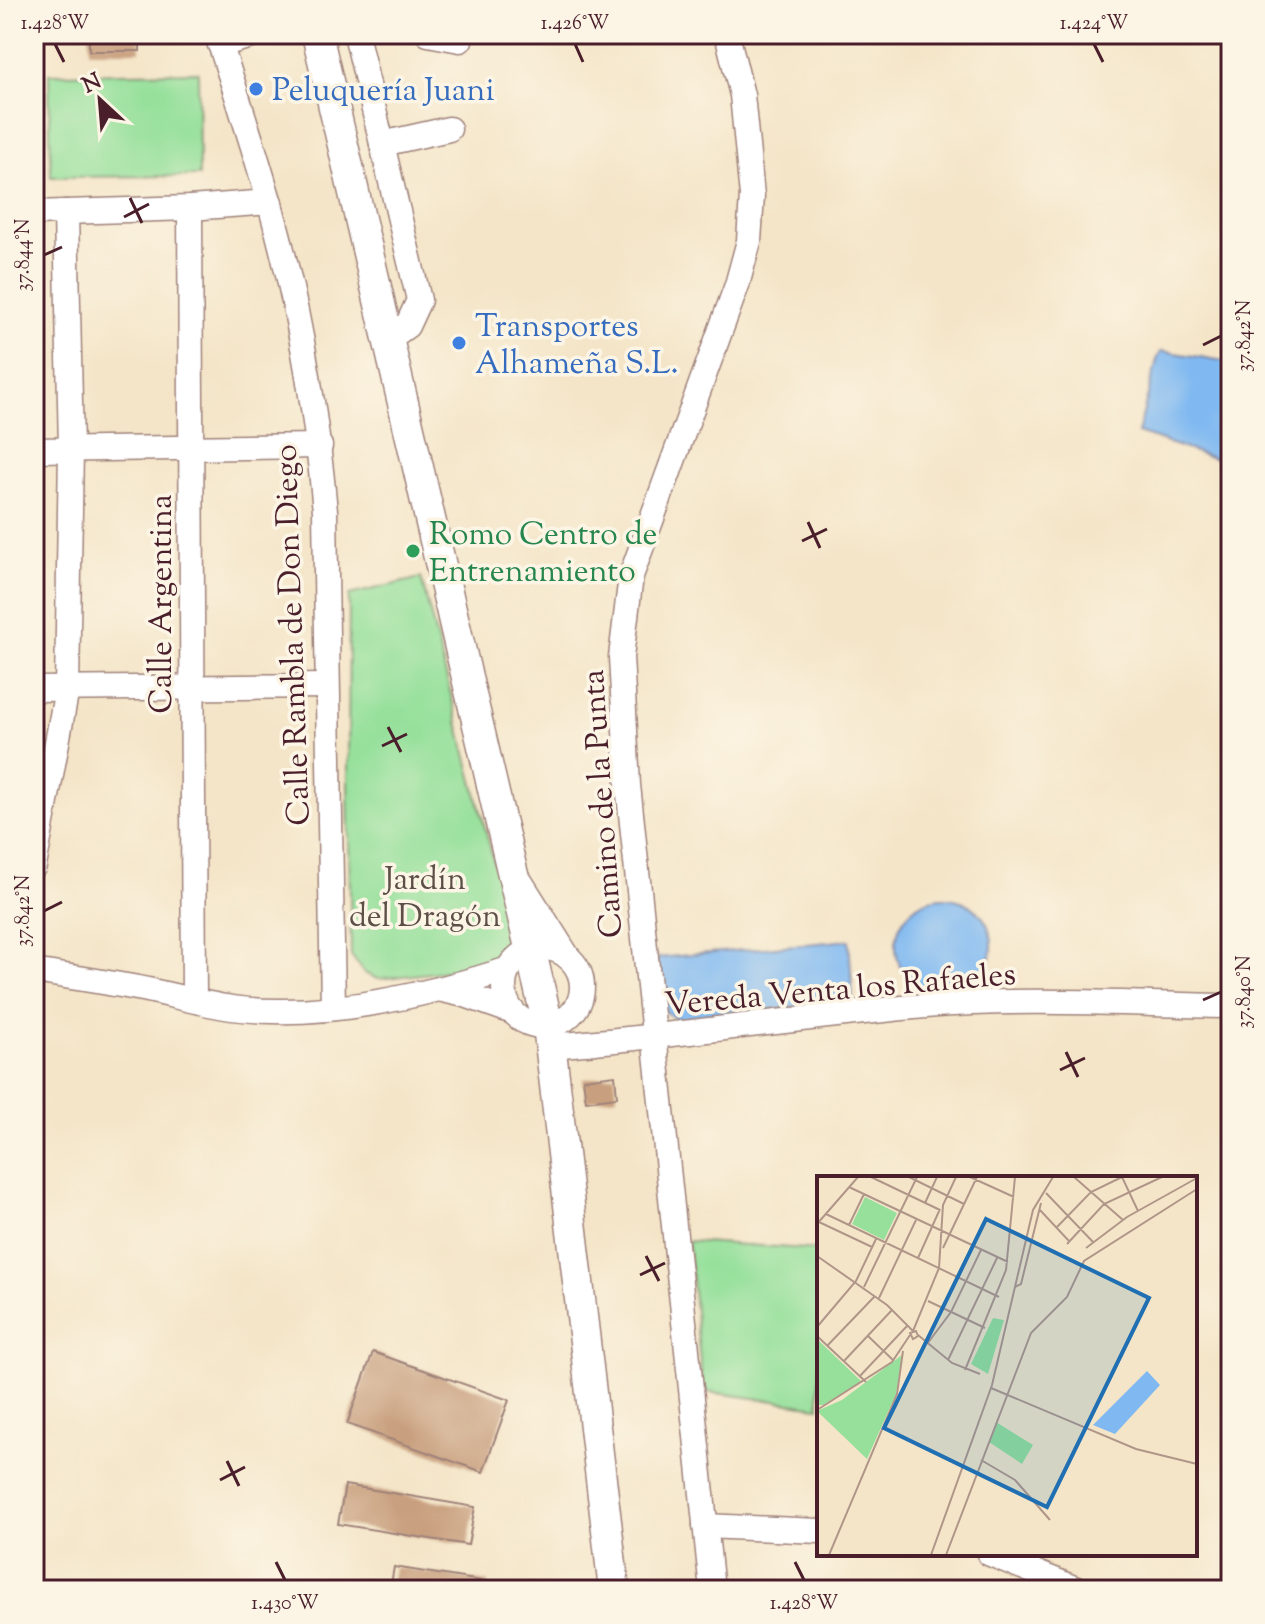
<svg xmlns="http://www.w3.org/2000/svg" width="1265" height="1624" font-family="'Sorts Mill Goudy',serif">
<style>
.green{fill:#96e09b;stroke:#708063;stroke-width:2}
.water{fill:#80b9f1;stroke:#656c8e;stroke-width:2}
.building{fill:#c9a07f}
.lines{fill:none;stroke-linecap:round;stroke-linejoin:round}
.minor-casing{stroke:#9f827a;stroke-width:27}
.major-casing{stroke:#9f827a;stroke-width:33}
.minor{stroke:#fff;stroke-width:24}
.major{stroke:#fff;stroke-width:30}
.ticks{fill:none;stroke:#4a1f2b;stroke-width:3}
.shop-dot{fill:#3f7fe0;stroke:#fcf5e5;stroke-width:3}
.leisure-dot{fill:#2e9e5b;stroke:#fcf5e5;stroke-width:3}
.labels{text-anchor:middle;stroke-width:7;stroke-linejoin:round;paint-order:stroke}
.shop-label{font-size:32px;fill:#366cbe;stroke:#fcf5e5;text-anchor:start}
.leisure-label{font-size:32px;fill:#27864d;stroke:#fcf5e5;text-anchor:start}
.street-label{font-size:32px;fill:#4a1f2b;stroke:#fcf5e5}
.park-label{font-size:32px;fill:#5d4f47;stroke:#fcf5e5}
.inset-road{fill:none;stroke:#b09689;stroke-width:2}
.view{fill:#1f6fb2;fill-opacity:0.15;stroke:#1f6fb2;stroke-width:4}
.inset-edge{fill:none;stroke:#4a1f2b;stroke-width:4}
.neatline{fill:none;stroke:#4a1f2b;stroke-width:3}
.ticks-label{font-size:20px;text-anchor:middle;fill:#4a1f2b}
</style>
<rect width="100%" height="100%" fill="#fcf5e5"/>
<filter id="ink" filterUnits="userSpaceOnUse"><feTurbulence type="fractalNoise" baseFrequency=".0125" numOctaves="2"/><feDisplacementMap in="SourceGraphic" scale="16" xChannelSelector="R" yChannelSelector="G"/><feConvolveMatrix kernelMatrix="1 2 1 2 8 2 1 2 1" color-interpolation-filters="sRGB"/></filter>
<filter id="wash" filterUnits="userSpaceOnUse"><feTurbulence type="fractalNoise" baseFrequency=".006" numOctaves="4" result="noise"/><feDisplacementMap in="SourceGraphic" scale="32" xChannelSelector="R" yChannelSelector="G"/><feGaussianBlur stdDeviation="1.8" result="paint"/><feColorMatrix in="noise" values="0 0 0 0 0 0 0 0 0 0 0 0 0 0 0 0 0 1.4 0 .05"/><feComposite in="paint" operator="in"/></filter>
<g filter="url(#wash)">
<rect width="100%" height="100%" fill="#f4e5c8"/>
<!-- green -->
<g class="green">
<path d="M 198,72 L 199,176 L 51,177 L 49,74 Z"/>
<path d="M 421,578 L 502,894 C 508,925 522,948 490,966 L 378,979 L 364,973 L 351,955 L 348,781 L 349,595 Z"/>
<path d="M 688,1241 L 819,1250 L 819,1407 L 703,1391 Z"/>
</g>
<!-- water -->
<g class="water">
<path d="M 1162,351 L 1231,362 L 1231,464 L 1138,433 L 1158,356 Z"/>
<circle cx="944" cy="946" r="48"/>
<path d="M 849,940 L 853,1001 L 678,1020 C 672,1016 665,1013 661,1007 C 654,996 654,970 658,958 Z"/>
</g>
<g id="blocks">
<!-- building -->
<g class="building">
<rect x="89" y="34" width="51" height="17"/>
<path d="M 615,1075 L 617,1097 L 586,1101 L 583,1079 Z"/>
<path d="M 373,1352 L 509,1400 L 483,1472 L 347,1424 Z"/>
<path d="M 345,1485 L 475,1507 L 468,1545 L 338,1524 Z"/>
<path d="M 394,1567 L 488,1582 L 487,1590 L 390,1590 Z"/>
</g>
</g>
</g>
<g filter="url(#ink)">
<use href="#blocks" fill-opacity="0" stroke="#9f827a" stroke-width="2"/>
<g class="lines">
<!-- minor casing -->
<g class="minor-casing">
<g id="minor">
<path d="M 217,34 C 235,90 254,147 270,204 C 298,304 316,408 325,511 L 333,1008"/>
<path d="M 356,34 L 419,300 L 407,326 L 387,340"/>
<path d="M 428,34 L 460,40"/>
<path d="M 220,45 L 258,34"/>
<path d="M 382,144 L 449,129"/>
<path d="M 190,208 L 194,999"/>
<path d="M 34,213 L 190,208 L 270,202"/>
<path d="M 34,450 L 320,446"/>
<path d="M 34,689 L 327,686"/>
<path d="M 34,866 L 67,689 L 71,450 L 66,212"/>
<path d="M 520,881 L 568,957"/>
<circle cx="543" cy="987" r="39"/>
<path d="M 34,971 C 70,977 107,982 143,989 C 172,995 203,1004 232,1008 C 322,1020 424,996 509,969"/>
<path d="M 443,990 L 465,995 L 513,1012"/>
<path d="M 550,1046 C 672,1037 793,1018 914,1007 C 1019,997 1126,1004 1231,1006"/>
<path d="M 705,1526 L 819,1531"/>
<path d="M 990,1554 L 1079,1590"/>
<path d="M 712,1590 L 628,785 L 621,657 L 631,576 L 737,285 L 749,241 L 752,196 L 742,95 L 727,34"/>
</g>
</g>
<!-- major casing -->
<g class="major-casing">
<path id="major" d="M 317,34 L 548,1025 L 614,1590"/>
</g>
<!-- minor -->
<use href="#minor" class="minor"/>
<!-- major -->
<use href="#major" class="major"/>
</g>
</g>
<!-- ticks -->
<path class="ticks" d="M 55,44 L 64,62M 575,44 L 583,62M 1094,44 L 1103,62M 130,198 L 142,223M 124,217 L 149,204M 44,255 L 62,247M 1203,345 L 1221,336M 808,522 L 820,548M 802,541 L 827,529M 388,727 L 401,752M 382,746 L 407,734M 44,911 L 62,902M 1203,1000 L 1221,992M 1066,1052 L 1078,1077M 1060,1070 L 1085,1058M 646,1256 L 659,1281M 640,1275 L 665,1263M 227,1461 L 239,1486M 220,1480 L 245,1467M 276,1562 L 285,1580M 795,1562 L 804,1580"/>
<!-- markers -->
<g class="shop-dot">
<circle cx="256" cy="89" r="8"/>
<circle cx="459" cy="343" r="8"/>
</g>
<circle class="leisure-dot" cx="413" cy="551" r="8"/>
<g class="labels">
<!-- shop labels -->
<g class="shop-label">
<text x="272" y="100">Peluquería Juani</text>
<text x="475" y="336">Transportes<tspan x="475" dy="37">Alhameña S.L.</tspan></text>
</g>
<!-- leisure labels -->
<g class="leisure-label">
<text x="429" y="544">Romo Centro de<tspan x="429" dy="37">Entrenamiento</tspan></text>
</g>
<!-- street labels -->
<g class="street-label">
<text transform="translate(160 604) rotate(-90)" y="11">Calle Argentina</text>
<text transform="translate(291 635) rotate(-92)" y="11">Calle Rambla de Don Diego</text>
<text transform="translate(601 804) rotate(-94)" y="11">Camino de la Punta</text>
<text transform="translate(840 988) rotate(-5)" y="11">Vereda Venta los Rafaeles</text>
</g>
<!-- park labels -->
<g class="park-label">
<text x="425" y="889">Jardín<tspan x="425" dy="37">del Dragón</tspan></text>
</g>
</g>
<!-- overview -->
<g transform="translate(817 1176)">
<rect width="380" height="380" fill="#f4e5c8"/>
<path d="M 48,21 L 80,37 L 67,64 L 35,48 ZM 176,142 L 187,144 L 171,198 L 154,188 ZM 0,163 L 45,206 L 6,229 L 0,229 ZM 85,179 L 79,218 L 50,283 L 0,235 L 25,224 ZM 179,246 L 216,269 L 205,288 L 172,266 Z" fill="#96e09b"/>
<path d="M 330,195 L 343,209 L 298,258 L 276,249 Z" fill="#80b9f1"/>
<path class="inset-road" d="M 54,1 L 123,34M 92,1 L 147,28M 153,1 L 197,21M 257,1 L 306,44M 305,1 L 321,35M 32,11 L 191,86M 229,17 L 277,67M 108,27 L 120,1M 222,33 L 252,65M 9,38 L 182,121M 2,46 L 55,71M 0,48 L 41,1M 32,49 L 47,18M 239,52 L 274,16 L 305,1M 250,68 L 287,28 L 345,1M 126,72 L 160,1M 269,72 L 310,41 L 380,2M 0,80 L 70,129 L 96,155M 101,82 L 123,33M 47,111 L 100,1M 198,111 L 204,108 L 224,27M 62,122 L 99,44M 111,125 L 168,152M 0,151 L 39,105 L 59,63M 96,155 L 122,92 L 126,29 L 139,1M 99,155 L 101,160 L 96,163 L 93,157 ZM 101,159 L 135,187 L 163,198M 0,160 L 49,206M 51,160 L 77,185M 110,168 L 134,136 L 164,74M 10,170 L 58,120M 131,184 L 180,82M 27,185 L 75,134M 148,194 L 189,94 L 198,1M 42,201 L 90,150M 174,212 L 319,273 L 380,288M 0,234 L 75,186 L 93,159M 164,284 L 198,304 L 233,344M 12,379 L 80,218 L 86,175M 114,379 L 175,209 L 216,34 L 236,1M 129,379 L 214,157 L 250,121 L 267,85 L 380,13"/>
<path class="view" d="M 169,43 L 332,122 L 230,331 L 67,252 Z"/>
<rect width="380" height="380" class="inset-edge"/>
</g>
<!-- margin -->
<rect width="1265" height="1624" fill="none" stroke="#fcf5e5" stroke-width="88"/>
<!-- north arrow -->
<g transform="translate(100 100) rotate(334)" stroke="#fcf5e5" stroke-width="6" paint-order="stroke">
<path d="M0-6L14 30L0 20L-14 30Z" fill="#4a1f2b"/>
<text y="-12" font-size="22" font-weight="bold" text-anchor="middle" fill="#4a1f2b">N</text>
</g>
<rect x="44" y="44" width="1177" height="1536" class="neatline"/>
<g class="ticks-label">
<text x="55" y="29">1.428°W</text>
<text x="575" y="29">1.426°W</text>
<text x="1094" y="29">1.424°W</text>
<text transform="translate(22 255) rotate(-90)" y="7">37.844°N</text>
<text transform="translate(1243 336) rotate(-90)" y="7">37.842°N</text>
<text transform="translate(22 911) rotate(-90)" y="7">37.842°N</text>
<text transform="translate(1243 992) rotate(-90)" y="7">37.840°N</text>
<text x="285" y="1609">1.430°W</text>
<text x="804" y="1609">1.428°W</text>
</g>
</svg>
